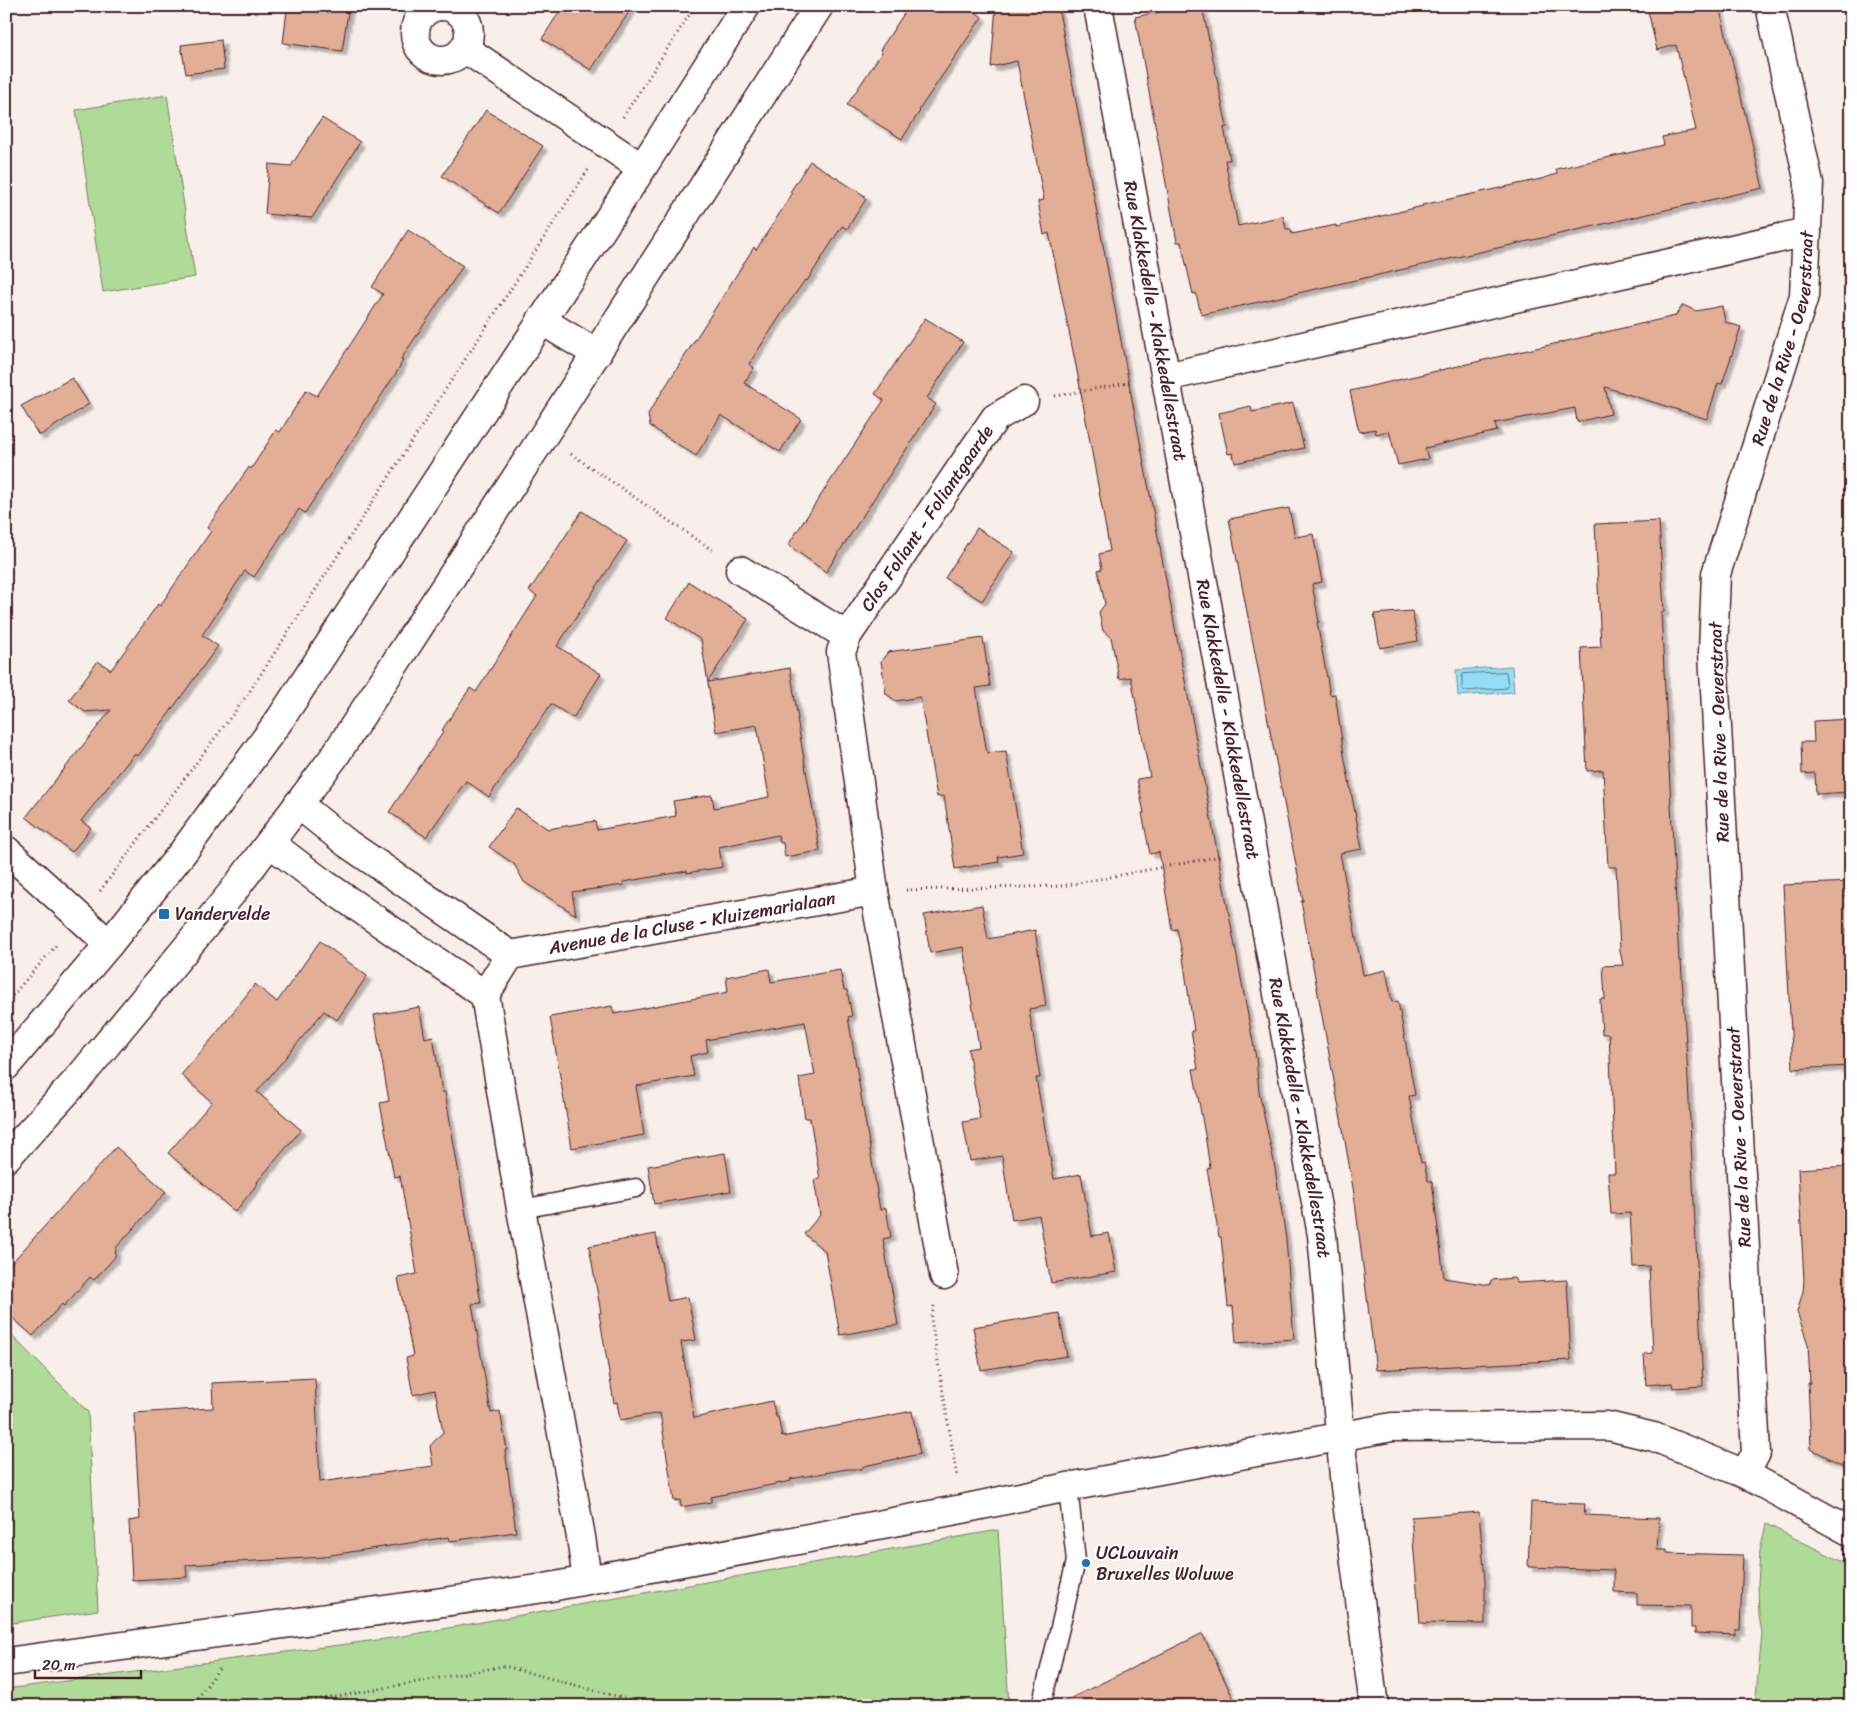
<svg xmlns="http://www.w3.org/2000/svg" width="1857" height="1712" font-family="Sriracha,sans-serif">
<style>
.green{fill:#afdb99;stroke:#7c7d62}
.water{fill:#94def5;stroke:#7692a4}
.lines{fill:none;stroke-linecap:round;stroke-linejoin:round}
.shore{stroke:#686b7c;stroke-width:1}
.building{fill:#e2ae95;stroke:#4a1f2b;filter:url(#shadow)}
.service-casing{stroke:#4a1f2b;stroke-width:21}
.minor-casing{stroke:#4a1f2b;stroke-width:31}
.secondary-casing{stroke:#4a1f2b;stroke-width:31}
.path{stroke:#4a1f2b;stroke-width:3;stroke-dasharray:1 4;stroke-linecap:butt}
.service{stroke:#fff;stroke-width:18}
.minor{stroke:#fff;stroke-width:28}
.secondary{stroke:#fff;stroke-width:28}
.poi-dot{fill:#1f6fb2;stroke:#fff;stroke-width:2}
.labels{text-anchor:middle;stroke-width:4;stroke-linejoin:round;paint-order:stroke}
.street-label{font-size:18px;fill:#4a1f2b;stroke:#fff}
.poi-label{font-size:18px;fill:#4a1f2b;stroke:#fff;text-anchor:start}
</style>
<defs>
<filter id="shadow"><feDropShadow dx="4.5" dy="4.5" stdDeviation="1" flood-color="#0004"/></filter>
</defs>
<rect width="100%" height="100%" fill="#f9efea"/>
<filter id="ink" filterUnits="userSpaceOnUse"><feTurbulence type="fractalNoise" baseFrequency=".02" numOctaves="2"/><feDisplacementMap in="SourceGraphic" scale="10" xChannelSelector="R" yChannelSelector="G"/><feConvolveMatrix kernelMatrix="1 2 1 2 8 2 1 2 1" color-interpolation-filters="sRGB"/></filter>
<g filter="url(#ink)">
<!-- green -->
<g class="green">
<path d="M 167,95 L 195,277 L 103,292 L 76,110 Z"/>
<path d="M 6,1330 L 88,1412 L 98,1610 L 6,1624 Z"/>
<path d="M 1766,1524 L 1851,1566 L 1851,1706 L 1755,1706 L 1762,1633 L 1759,1616 L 1758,1584 L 1760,1551 Z"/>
<path d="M 998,1530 L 1009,1706 L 6,1706 L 6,1689 L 392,1638 Z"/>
</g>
<!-- water -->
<path class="water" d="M 1512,666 L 1514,692 L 1458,696 L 1456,670 Z"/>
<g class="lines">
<!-- shore -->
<path class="shore" d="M 1506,672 L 1508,685 L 1507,688 L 1465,691 L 1462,689 L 1462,677 L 1463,674 Z"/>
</g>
<!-- building -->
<g class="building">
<path d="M 307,6 L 349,6 L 342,51 L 283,43 L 287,10 L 306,12 Z"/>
<path d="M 563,6 L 633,6 L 591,70 L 542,39 Z"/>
<path d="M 909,6 L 968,6 L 982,17 L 919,110 L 920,111 L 902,139 L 847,105 L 882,52 L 880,50 Z"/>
<path d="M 996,6 L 1058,6 L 1256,1058 L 1259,1092 L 1274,1162 L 1286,1239 L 1294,1339 L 1236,1343 L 1233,1306 L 1228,1307 L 1221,1237 L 1219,1237 L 1207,1169 L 1210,1168 L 1205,1135 L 1193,1069 L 1198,1069 L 1191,1031 L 1194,1031 L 1183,958 L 1177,929 L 1172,930 L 1159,852 L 1150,854 L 1142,813 L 1144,813 L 1137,779 L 1150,777 L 1131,677 L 1119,679 L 1111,637 L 1103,631 L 1099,612 L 1105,604 L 1098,570 L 1102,569 L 1099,554 L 1110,551 L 1077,371 L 1049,233 L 1044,235 L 1038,201 L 1044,200 L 1017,61 L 991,67 Z"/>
<path d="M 1186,6 L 1202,6 L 1227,127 L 1224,127 L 1230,160 L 1225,160 L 1238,226 L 1283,216 L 1286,229 L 1291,229 L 1292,234 L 1336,225 L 1336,227 L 1423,206 L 1422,205 L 1541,179 L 1557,174 L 1556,169 L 1664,145 L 1662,137 L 1696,130 L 1676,45 L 1657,50 L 1648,11 L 1670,6 L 1719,6 L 1763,188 L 1201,315 L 1196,293 L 1193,294 L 1181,242 L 1177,242 L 1135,17 Z"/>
<path d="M 221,40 L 224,69 L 186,74 L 181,45 Z"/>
<path d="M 486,110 L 543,146 L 499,213 L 442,176 Z"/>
<path d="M 322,118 L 360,142 L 312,218 L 265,214 L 269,164 L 291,166 Z"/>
<path d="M 810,161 L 865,196 L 864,197 L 866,199 L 847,229 L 842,226 L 807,281 L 805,280 L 786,307 L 749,364 L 754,368 L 744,383 L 801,419 L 780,452 L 721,415 L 696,456 L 650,426 L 648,414 L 754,247 L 756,250 L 792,194 L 790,192 Z"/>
<path d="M 408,230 L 463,266 L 401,359 L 403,360 L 398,370 L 305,513 L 299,509 L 254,577 L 245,571 L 202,635 L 218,646 L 138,756 L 134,754 L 81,821 L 91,828 L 72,852 L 26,817 L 111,710 L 85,712 L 69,700 L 98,661 L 111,670 L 158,604 L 160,606 L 211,531 L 207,528 L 249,467 L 251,469 L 276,430 L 280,432 L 306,390 L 317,396 L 383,294 L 372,287 Z"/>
<path d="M 1683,305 L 1696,311 L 1722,306 L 1725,322 L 1741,327 L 1722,384 L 1718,383 L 1707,419 L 1605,387 L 1611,414 L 1577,422 L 1575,408 L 1495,423 L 1497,431 L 1425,448 L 1428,459 L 1398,465 L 1389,431 L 1376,434 L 1375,429 L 1359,432 L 1350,391 L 1675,316 Z"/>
<path d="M 925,318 L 963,342 L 927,398 L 936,404 L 826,572 L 788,545 L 884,400 L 875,394 Z"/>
<path d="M 72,378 L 89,404 L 39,436 L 21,406 Z"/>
<path d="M 1293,403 L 1304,448 L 1235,463 L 1233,453 L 1228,454 L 1219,413 L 1251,406 L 1252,412 Z"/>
<path d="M 1289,508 L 1295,537 L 1313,534 L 1322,582 L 1312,584 L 1319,622 L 1317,622 L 1330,695 L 1335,694 L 1344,755 L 1362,849 L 1340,853 L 1363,975 L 1386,970 L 1392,1002 L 1398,1001 L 1415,1095 L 1409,1096 L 1421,1163 L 1424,1162 L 1428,1181 L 1432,1181 L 1444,1278 L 1490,1285 L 1491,1280 L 1514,1278 L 1517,1283 L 1567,1280 L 1571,1360 L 1376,1370 L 1354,1194 L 1345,1141 L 1301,901 L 1303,901 L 1229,519 Z"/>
<path d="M 582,511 L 627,541 L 557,646 L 601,674 L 573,718 L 551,704 L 489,797 L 466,781 L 426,837 L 389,812 L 444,731 L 442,730 L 470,688 L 476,692 L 537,596 L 529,591 Z"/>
<path d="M 1659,521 L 1664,612 L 1661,612 L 1679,961 L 1681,961 L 1687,1060 L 1703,1386 L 1673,1388 L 1672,1383 L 1646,1385 L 1644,1354 L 1653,1353 L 1649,1266 L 1633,1267 L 1630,1213 L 1611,1214 L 1608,1173 L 1615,1173 L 1609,1034 L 1602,1034 L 1600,999 L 1605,999 L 1603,966 L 1623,965 L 1620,951 L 1616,867 L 1608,867 L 1603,770 L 1587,771 L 1581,648 L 1601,647 L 1595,524 Z"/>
<path d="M 977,528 L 1014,552 L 982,601 L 945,578 Z"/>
<path d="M 689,582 L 748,619 L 708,682 L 790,668 L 798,719 L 797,719 L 820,851 L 785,857 L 783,843 L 780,843 L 778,835 L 719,847 L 722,867 L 687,873 L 687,871 L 623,882 L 624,885 L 572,892 L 576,915 L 524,882 L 514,864 L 489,847 L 516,808 L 548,829 L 595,821 L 597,830 L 676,816 L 673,801 L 712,795 L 714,808 L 769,797 L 757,725 L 716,732 L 701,640 L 667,618 Z"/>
<path d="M 1412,611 L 1418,641 L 1380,648 L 1374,614 Z"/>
<path d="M 983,638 L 990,686 L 976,688 L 987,753 L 1006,751 L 1023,853 L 998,857 L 999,862 L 955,869 L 944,796 L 937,797 L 920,697 L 896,701 L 886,694 L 881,661 L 888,652 Z"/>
<path d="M 1851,719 L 1851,792 L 1816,794 L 1815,773 L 1802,774 L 1801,742 L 1814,742 L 1813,721 Z"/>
<path d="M 1851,882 L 1851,928 L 1846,929 L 1849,1026 L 1851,1026 L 1851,1066 L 1793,1069 L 1783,885 Z"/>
<path d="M 982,905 L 988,939 L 1035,930 L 1046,1006 L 1029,1009 L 1040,1078 L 1036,1078 L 1054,1179 L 1081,1174 L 1092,1236 L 1109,1233 L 1116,1272 L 1051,1283 L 1039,1215 L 1012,1220 L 1002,1156 L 970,1161 L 963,1122 L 980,1119 L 968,1049 L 979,1047 L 963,947 L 930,953 L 924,915 Z"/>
<path d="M 320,941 L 367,976 L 337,1020 L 324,1011 L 257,1092 L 301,1130 L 257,1182 L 258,1183 L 235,1212 L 168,1153 L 212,1102 L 181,1075 L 216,1034 L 255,984 L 277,1002 Z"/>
<path d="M 769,969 L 771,982 L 840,970 L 844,990 L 847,990 L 852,1016 L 848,1017 L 880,1210 L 886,1208 L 891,1237 L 883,1239 L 898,1325 L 840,1335 L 825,1251 L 804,1234 L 820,1215 L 814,1180 L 820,1179 L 810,1118 L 805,1118 L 799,1078 L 815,1075 L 805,1022 L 706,1040 L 708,1052 L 690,1056 L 694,1076 L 636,1086 L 644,1135 L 572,1148 L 550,1017 L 612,1006 L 614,1014 L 728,992 L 726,977 Z"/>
<path d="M 419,1007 L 425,1038 L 433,1036 L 442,1092 L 445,1092 L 481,1303 L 472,1304 L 491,1413 L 500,1411 L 507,1450 L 505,1450 L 516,1532 L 450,1541 L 449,1537 L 324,1556 L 324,1557 L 186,1565 L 187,1577 L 132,1580 L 129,1521 L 140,1519 L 134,1413 L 213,1408 L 212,1383 L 315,1378 L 320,1482 L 433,1466 L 430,1446 L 443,1432 L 435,1390 L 413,1395 L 406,1358 L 413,1356 L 398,1278 L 417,1274 L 400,1176 L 394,1177 L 380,1103 L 389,1101 L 374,1015 Z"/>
<path d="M 116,1147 L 166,1192 L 116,1248 L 115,1257 L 94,1280 L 90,1277 L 64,1306 L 62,1304 L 33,1336 L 6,1312 L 6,1269 Z"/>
<path d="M 725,1153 L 731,1191 L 654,1204 L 648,1166 Z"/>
<path d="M 1851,1166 L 1851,1469 L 1811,1449 L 1808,1383 L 1810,1383 L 1808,1344 L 1797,1312 L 1803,1291 L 1804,1281 L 1798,1169 Z"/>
<path d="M 656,1234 L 668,1301 L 688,1297 L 696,1340 L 681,1342 L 694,1418 L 772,1401 L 776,1417 L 778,1417 L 782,1437 L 912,1411 L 920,1454 L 864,1466 L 861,1469 L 847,1469 L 790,1479 L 791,1481 L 711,1497 L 711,1502 L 681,1507 L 680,1500 L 674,1501 L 660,1413 L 620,1420 L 617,1402 L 614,1403 L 599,1313 L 601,1313 L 589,1246 Z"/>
<path d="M 1059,1313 L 1067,1356 L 981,1370 L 973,1327 Z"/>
<path d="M 1531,1502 L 1585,1504 L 1584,1515 L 1659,1518 L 1657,1550 L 1667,1550 L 1667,1553 L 1743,1555 L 1740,1630 L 1735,1630 L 1735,1635 L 1695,1633 L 1695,1628 L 1691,1628 L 1691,1606 L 1637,1605 L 1637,1593 L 1614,1592 L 1614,1570 L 1528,1567 Z"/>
<path d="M 1479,1512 L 1485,1581 L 1485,1624 L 1420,1623 L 1411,1517 Z"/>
<path d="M 1202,1633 L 1237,1706 L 1055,1706 L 1201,1634 Z"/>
</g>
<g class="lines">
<!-- service casing -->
<g class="service-casing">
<g id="service">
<path d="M 521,1209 L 636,1188"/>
<path d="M 1041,1706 L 1076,1561 L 1068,1487"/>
</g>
</g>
<!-- minor casing -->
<g class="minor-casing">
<g id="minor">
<path id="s1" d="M 1098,6 L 1322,1235 L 1345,1487 L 1374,1706"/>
<circle cx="442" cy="33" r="27"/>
<path d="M 464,48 L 642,168"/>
<path d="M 1166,377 L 1807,232"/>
<path id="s2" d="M 740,570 L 847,636 L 995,418 L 1024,401"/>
<path d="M 847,636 L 841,652 L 874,891 L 944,1275"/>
<path d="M 298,804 L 348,844 L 510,955"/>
<path d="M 270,843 L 320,881 L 485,995"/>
<path d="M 6,850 L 109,944"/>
<path d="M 510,955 L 485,995 L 521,1209 L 581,1537 L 587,1580"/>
<path id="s3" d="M 510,955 L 874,891"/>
<path id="s4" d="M 1745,1474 L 1756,1453 L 1713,652 L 1716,574 L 1804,296 L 1809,183 L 1770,6"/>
<path d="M 6,1662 L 545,1588 L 962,1509 L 1068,1487 L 1392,1427 L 1608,1426 L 1654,1437 L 1745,1474 L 1851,1532"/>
</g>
</g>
<!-- secondary casing -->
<g class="secondary-casing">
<g id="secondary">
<path d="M 541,320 L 597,354"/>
<path d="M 6,1066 L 109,944 L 183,852 L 281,718 L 642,168 L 746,6"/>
<path d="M 6,1158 L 79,1078 L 231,894 L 334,757 L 544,435 L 819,6"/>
</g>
</g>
<!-- path -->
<g class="path">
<path d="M 623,117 L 695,6"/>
<path d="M 1055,396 L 1133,382"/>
<path d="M 571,454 L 715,552"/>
<path d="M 906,890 L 1062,886 L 1222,856"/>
<path d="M 100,891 L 248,694 L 588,170"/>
<path d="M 6,1003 L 58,943"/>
<path d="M 934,1306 L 931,1319 L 957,1477"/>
<path d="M 192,1706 L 221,1666"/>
<path d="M 271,1706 L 341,1696 L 504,1666 L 653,1706"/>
</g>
<!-- service -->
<use href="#service" class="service"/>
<!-- minor -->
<use href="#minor" class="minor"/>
<!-- secondary -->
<use href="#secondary" class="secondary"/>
</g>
</g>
<!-- markers -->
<g class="poi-dot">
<rect x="158" y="908" width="12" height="12" rx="2.5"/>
<circle cx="1086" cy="1563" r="5"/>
</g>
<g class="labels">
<!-- street labels -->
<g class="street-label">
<text dy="6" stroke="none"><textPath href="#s1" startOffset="320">Rue Klakkedelle - Klakkedellestraat</textPath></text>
<text dy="6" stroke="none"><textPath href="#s4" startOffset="1150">Rue de la Rive - Oeverstraat</textPath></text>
<text dy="6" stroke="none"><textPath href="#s2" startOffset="268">Clos Foliant - Foliantgaarde</textPath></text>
<text dy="6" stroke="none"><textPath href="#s1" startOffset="725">Rue Klakkedelle - Klakkedellestraat</textPath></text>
<text transform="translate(1719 732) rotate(-92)" y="6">Rue de la Rive - Oeverstraat</text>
<text dy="6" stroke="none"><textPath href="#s3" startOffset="185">Avenue de la Cluse - Kluizemarialaan</textPath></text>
<text dy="6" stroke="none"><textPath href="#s1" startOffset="1130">Rue Klakkedelle - Klakkedellestraat</textPath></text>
<text transform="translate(1739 1137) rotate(-93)" y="6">Rue de la Rive - Oeverstraat</text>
</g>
<!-- poi labels -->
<g class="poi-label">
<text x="175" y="920">Vandervelde</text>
<text x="1096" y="1559">UCLouvain<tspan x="1096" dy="21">Bruxelles Woluwe</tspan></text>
</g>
</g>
<!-- margin -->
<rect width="1857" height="1712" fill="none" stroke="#fff" stroke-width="25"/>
<rect x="12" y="12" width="1832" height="1687" fill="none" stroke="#4a1f2b" stroke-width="2" filter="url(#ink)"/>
<!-- scale -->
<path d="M35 1670v8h106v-8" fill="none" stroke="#4a1f2b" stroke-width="2.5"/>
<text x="42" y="1670" font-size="15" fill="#4a1f2b" stroke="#ffffff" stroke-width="4" paint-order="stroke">20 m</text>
</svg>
